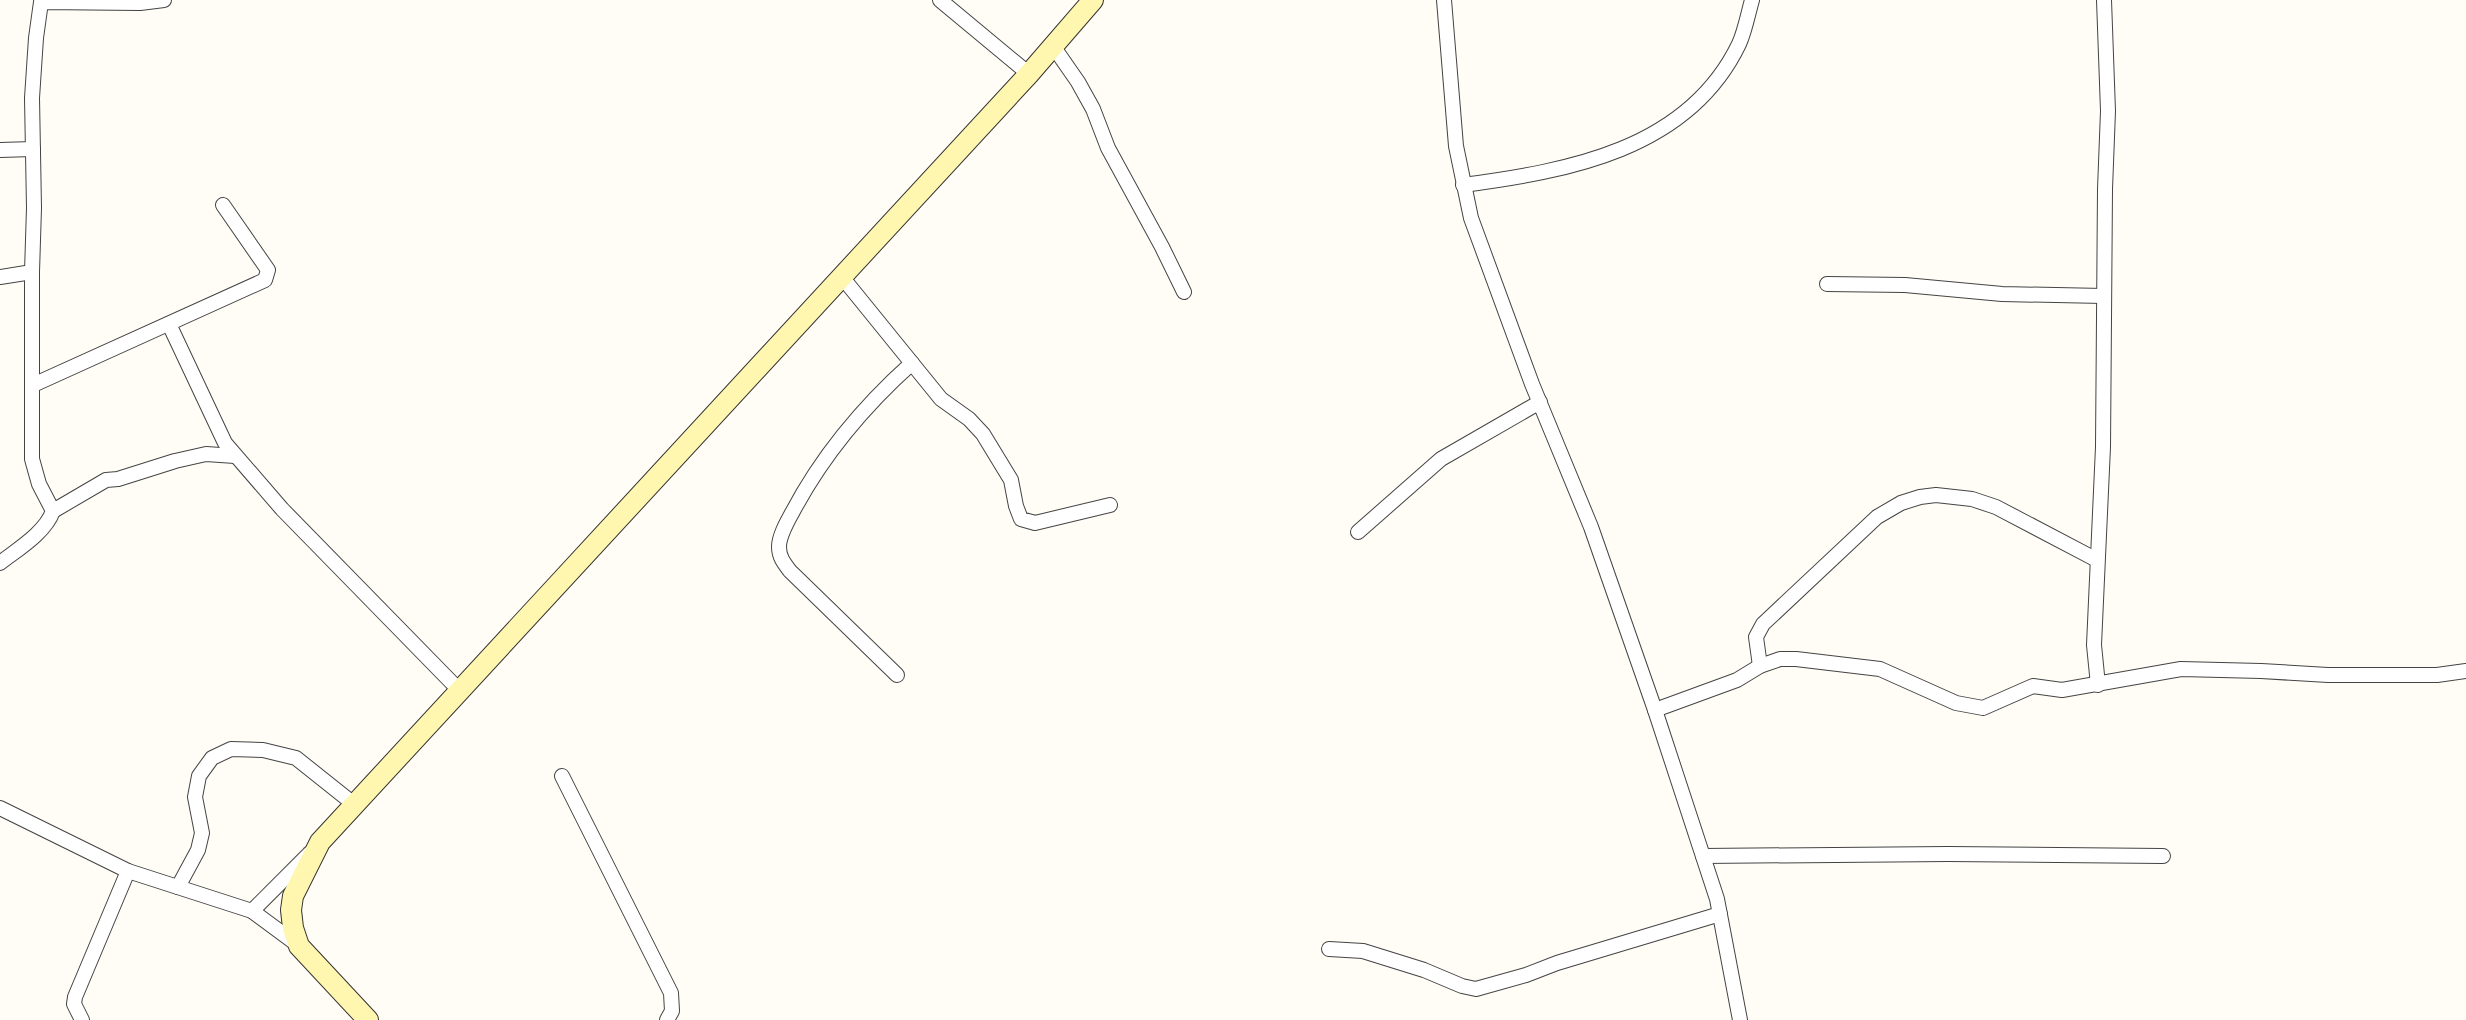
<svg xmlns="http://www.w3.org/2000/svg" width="2466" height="1020" font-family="'Crimson Pro',serif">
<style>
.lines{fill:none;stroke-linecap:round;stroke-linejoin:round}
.street-casing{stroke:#444;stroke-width:16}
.secondary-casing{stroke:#333;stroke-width:22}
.street{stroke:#fff;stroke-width:14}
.secondary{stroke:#fff6b0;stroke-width:20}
</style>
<rect width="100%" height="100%" fill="#fffdf5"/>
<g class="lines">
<!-- street casing -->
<g class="street-casing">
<g id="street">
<path d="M 940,0 L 1029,74"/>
<path d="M 1444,0 L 1456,146 L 1471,218 L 1532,384 L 1591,527 L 1655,710 L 1717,899 L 1740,1020"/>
<path d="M 1053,46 L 1078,82 L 1093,109 L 1108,148 L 1162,247 L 1184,292"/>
<path d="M 0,150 L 33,149"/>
<path d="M 1463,185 C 1568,171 1688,150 1739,44 C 1745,31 1748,14 1752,0"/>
<path d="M 0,277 L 32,272"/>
<path d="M 842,277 L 941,399 L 969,419 L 983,434 L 1011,480 L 1016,506 L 1021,519 L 1035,523 L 1110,505"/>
<path d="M 1827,284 L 1905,285 L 2002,294 L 2104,296"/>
<path d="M 169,324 L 225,443 L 282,509 L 460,691"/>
<path d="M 33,385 L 265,280 L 268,270 L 223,205"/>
<path d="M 53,511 L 106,480 L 118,479 L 175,461 L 206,454 L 235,456"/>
<path d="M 1358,532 L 1441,459 L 1540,402"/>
<path d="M 0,563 C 18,549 45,533 53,511 L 39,484 L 32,459 L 32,272 L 34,208 L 32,98 L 36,38 L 41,2 L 140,3 L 164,0"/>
<path d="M 1760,666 L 1756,637 L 1763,624 L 1877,517 L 1901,503 L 1920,497 L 1936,495 L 1972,499 L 1996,507 L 2097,560"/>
<path d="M 897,675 L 790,571 C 784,563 779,557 779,547 C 779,536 787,522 792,513 C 822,456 864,406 912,363"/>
<path d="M 2098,685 L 2094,645 L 2103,447 L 2105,189 L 2108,111 L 2104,0"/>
<path d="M 1655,710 L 1737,680 L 1760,666 L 1780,659 L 1796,659 L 1880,669 L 1956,703 L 1983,708 L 2033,686 L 2062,690 L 2181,669 L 2261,671 L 2328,675 L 2437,675 L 2466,671"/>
<path d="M 562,776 L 671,993 L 672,1011 L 667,1020"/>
<path d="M 0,808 L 128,871 L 252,911 L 298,945"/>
<path d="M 1703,856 L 1948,854 L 2163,856"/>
<path d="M 178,887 L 198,850 L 202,833 L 195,797 L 199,776 L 212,758 L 231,749 L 263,750 L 296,758 L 355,805"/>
<path d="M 252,911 L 310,853"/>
<path d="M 1329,949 L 1363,951 L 1424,970 L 1462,986 L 1476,989 L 1526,975 L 1557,963 L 1720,914"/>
<path d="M 82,1020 L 74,1004 L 75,997 L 128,871"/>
</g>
</g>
<!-- secondary casing -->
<g class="secondary-casing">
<path id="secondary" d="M 368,1020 L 299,946 L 293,928 L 291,910 L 293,896 L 320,842 L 1029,74 L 1093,0"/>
</g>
<!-- street -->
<use href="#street" class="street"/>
<!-- secondary -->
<use href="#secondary" class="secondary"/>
</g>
</svg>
